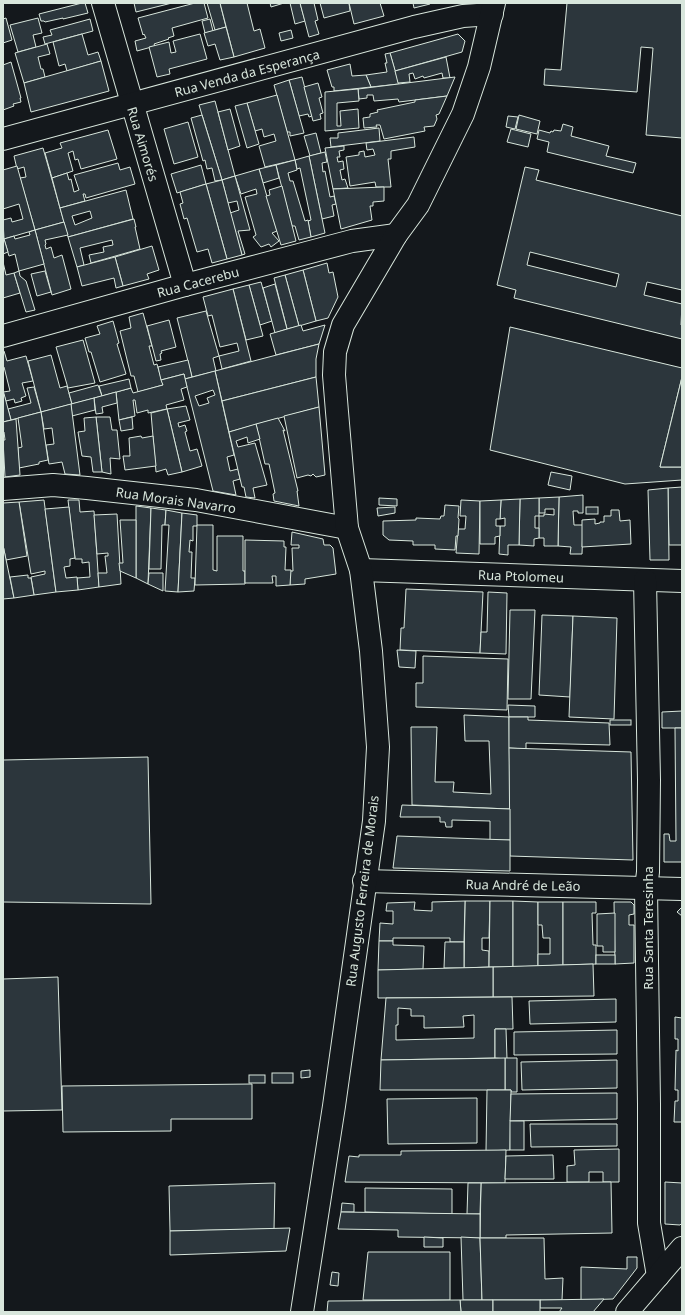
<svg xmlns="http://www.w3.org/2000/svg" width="685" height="1315" font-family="'Noto Sans',sans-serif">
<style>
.building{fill:#2c363c;stroke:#d8e6dc;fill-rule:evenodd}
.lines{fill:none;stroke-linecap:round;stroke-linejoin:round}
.minor-casing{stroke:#d8e6dc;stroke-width:24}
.major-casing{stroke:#d8e6dc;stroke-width:24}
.minor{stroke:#14181c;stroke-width:22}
.major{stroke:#14181c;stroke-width:22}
.labels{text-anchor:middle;stroke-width:3;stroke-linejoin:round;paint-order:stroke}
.street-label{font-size:13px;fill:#d8e6dc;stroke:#14181c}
</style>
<rect width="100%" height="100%" fill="#14181c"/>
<!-- building -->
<g class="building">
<path d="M 82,3 L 85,3 L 88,13 L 63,19 L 63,18 L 45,22 L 44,21 L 41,21 L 39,14 Z"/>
<path d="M 134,3 L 172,3 L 136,12 Z"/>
<path d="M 195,3 L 204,3 L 208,18 L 172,28 L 174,36 L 168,38 L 169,39 L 154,44 L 155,46 L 137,51 L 135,41 L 146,38 L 144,34 L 143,35 L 138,18 Z"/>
<path d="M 207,3 L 220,3 L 226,27 L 215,30 Z"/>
<path d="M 220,3 L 247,3 L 254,31 L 260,29 L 265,48 L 234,57 Z"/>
<path d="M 270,3 L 284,3 L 271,7 Z"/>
<path d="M 290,3 L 300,3 L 305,21 L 295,24 Z"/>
<path d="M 300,3 L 314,3 L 318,20 L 315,21 L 319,34 L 309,37 Z"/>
<path d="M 320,3 L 349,3 L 350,11 L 324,18 Z"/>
<path d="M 349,3 L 380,3 L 384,16 L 354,24 Z"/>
<path d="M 413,3 L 430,3 L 430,4 L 414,8 Z"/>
<path d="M 567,3 L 682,3 L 682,138 L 646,135 L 653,48 L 641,47 L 637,92 L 544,85 L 545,69 L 561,70 Z"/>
<path d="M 6,18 L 12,40 L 3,43 L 3,19 Z"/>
<path d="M 38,18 L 42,33 L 33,35 L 36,47 L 18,52 L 10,25 Z"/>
<path d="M 90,19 L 93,31 L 45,44 L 43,37 L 52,35 L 50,30 Z"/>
<path d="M 210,19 L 213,31 L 205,33 L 202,21 Z"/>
<path d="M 226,27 L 234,57 L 220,60 L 215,44 L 208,46 L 204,33 Z"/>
<path d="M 291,30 L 293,38 L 281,41 L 279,33 Z"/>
<path d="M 82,34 L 88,55 L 98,52 L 101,61 L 67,71 L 65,64 L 59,66 L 53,42 Z"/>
<path d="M 200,34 L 207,59 L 169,69 L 170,74 L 157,77 L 149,47 L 169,42 L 171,53 L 176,52 L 173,41 Z"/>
<path d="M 458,34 L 465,41 L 462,52 L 395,71 L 390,53 Z"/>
<path d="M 47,44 L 50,54 L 38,57 L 41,69 L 43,69 L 45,77 L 24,83 L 15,53 Z"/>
<path d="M 390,53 L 399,84 L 371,87 L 366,75 L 387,72 L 385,63 L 387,63 L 385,54 Z"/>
<path d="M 446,57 L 450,78 L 443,78 L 442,73 L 424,78 L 423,76 L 415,79 L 413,73 L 409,74 L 410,82 L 398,83 L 395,71 Z"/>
<path d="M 101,61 L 109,91 L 31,112 L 24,83 Z"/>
<path d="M 11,62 L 21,98 L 20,98 L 21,102 L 13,104 L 14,106 L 3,110 L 3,65 Z"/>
<path d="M 350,64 L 352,76 L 366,75 L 371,87 L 334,91 L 334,87 L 332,87 L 327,70 Z"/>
<path d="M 302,77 L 312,116 L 309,117 L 308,114 L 299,116 L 289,80 Z"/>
<path d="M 455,77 L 447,96 L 399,102 L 398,99 L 374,101 L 373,95 L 367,95 L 367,98 L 359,99 L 358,89 Z"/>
<path d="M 289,80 L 304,133 L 290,136 L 290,132 L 287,132 L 274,85 Z"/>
<path d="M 318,83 L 322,97 L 319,98 L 323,113 L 320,114 L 321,119 L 313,121 L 304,87 Z"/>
<path d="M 358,89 L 359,101 L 337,103 L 337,126 L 341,126 L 340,111 L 358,109 L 359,128 L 325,131 L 325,92 Z"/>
<path d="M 277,95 L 295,160 L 265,167 L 259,146 L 276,141 L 274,134 L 264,137 L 262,129 L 255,131 L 247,103 Z"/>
<path d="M 447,96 L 439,114 L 436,115 L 437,119 L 434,126 L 424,127 L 425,131 L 384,139 L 380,125 L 376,125 L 377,127 L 364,128 L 363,118 L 370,117 L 370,114 L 378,112 L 377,110 L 415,102 L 415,100 Z"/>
<path d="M 215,101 L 235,176 L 222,180 L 199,105 Z"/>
<path d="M 247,103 L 259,144 L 247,148 L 235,106 Z"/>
<path d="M 230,109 L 240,146 L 228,150 L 218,112 Z"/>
<path d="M 202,115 L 222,180 L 215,181 L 212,168 L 207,169 L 205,160 L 203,161 L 191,118 Z"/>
<path d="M 519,115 L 540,121 L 537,134 L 516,129 Z"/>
<path d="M 508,116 L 518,117 L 515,129 L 506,127 Z"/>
<path d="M 188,122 L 198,157 L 174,164 L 164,129 Z"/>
<path d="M 563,124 L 573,127 L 571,136 L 609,146 L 606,156 L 636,163 L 633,173 L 547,152 L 549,142 L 537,139 L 539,130 L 550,133 L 551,131 L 553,132 L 554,130 L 561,131 Z"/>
<path d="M 379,128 L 380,141 L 331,147 L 330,138 L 338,138 L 338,133 Z"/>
<path d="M 511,129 L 531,134 L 528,147 L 507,142 Z"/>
<path d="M 108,130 L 117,159 L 81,169 L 78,159 L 75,160 L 73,151 L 68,153 L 73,171 L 52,178 L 45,153 L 62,148 L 60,143 Z"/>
<path d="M 316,133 L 321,153 L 310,156 L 304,136 Z"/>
<path d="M 414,137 L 415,147 L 391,151 L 391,159 L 388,159 L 391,187 L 376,187 L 375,182 L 350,186 L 346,157 L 359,155 L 359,152 L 364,151 L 365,157 L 375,155 L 373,149 L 367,150 L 366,143 Z"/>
<path d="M 344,146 L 344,150 L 339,151 L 340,157 L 337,157 L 338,162 L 343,161 L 344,169 L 340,170 L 342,180 L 345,179 L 348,188 L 333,189 L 325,148 Z"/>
<path d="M 43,148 L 64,222 L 35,230 L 20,178 L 26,177 L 24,167 L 17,169 L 14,156 Z"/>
<path d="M 325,152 L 327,162 L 322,163 L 323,172 L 325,171 L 330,197 L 334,196 L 336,204 L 332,205 L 334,216 L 322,219 L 309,156 Z"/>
<path d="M 309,156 L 325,233 L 311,237 L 308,221 L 311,220 L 300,168 L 297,169 L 295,160 Z"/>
<path d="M 295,160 L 297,170 L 288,173 L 290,181 L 293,181 L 305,221 L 308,220 L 311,237 L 299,240 L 295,226 L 292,226 L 276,165 Z"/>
<path d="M 118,163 L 120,170 L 130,167 L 135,184 L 86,198 L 85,194 L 83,194 L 85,201 L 60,208 L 52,178 L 67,173 L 69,180 L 71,179 L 74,192 L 79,190 L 74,175 Z"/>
<path d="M 201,165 L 206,184 L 177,193 L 171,174 Z"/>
<path d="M 276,165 L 279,178 L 263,183 L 259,169 Z"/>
<path d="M 17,166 L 35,230 L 4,239 L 3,220 L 11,218 L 12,222 L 23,219 L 19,204 L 3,209 L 3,170 Z"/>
<path d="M 525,167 L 539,170 L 536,180 L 682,216 L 682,290 L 647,282 L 644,295 L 682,304 L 681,325 L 682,325 L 682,339 L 514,298 L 516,290 L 497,285 ZM 530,252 L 619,274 L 616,287 L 527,265 Z"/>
<path d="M 259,169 L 277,231 L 272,233 L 279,241 L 271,247 L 269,244 L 261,247 L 253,237 L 256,235 L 245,197 L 257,194 L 256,189 L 241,194 L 235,176 Z"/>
<path d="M 235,176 L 250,230 L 238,231 L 245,254 L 242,255 L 230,213 L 239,210 L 237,201 L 228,203 L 222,180 Z"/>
<path d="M 222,180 L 242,255 L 227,259 L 206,184 Z"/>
<path d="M 206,184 L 227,259 L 212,263 L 208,249 L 197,252 L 187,218 L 184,219 L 180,204 L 183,203 L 180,192 Z"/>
<path d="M 282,186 L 296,241 L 281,245 L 266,196 L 270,195 L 269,190 Z"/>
<path d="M 384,187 L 384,201 L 373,202 L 373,206 L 370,206 L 372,220 L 341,229 L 333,189 Z"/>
<path d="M 126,190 L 133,219 L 68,237 L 60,208 ZM 90,211 L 92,218 L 75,225 L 72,216 Z"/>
<path d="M 134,219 L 136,227 L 135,227 L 140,249 L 91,263 L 89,255 L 104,252 L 103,247 L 113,245 L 112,240 L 80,248 L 84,265 L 77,267 L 68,237 Z"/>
<path d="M 64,222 L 68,235 L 45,240 L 46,244 L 45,245 L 46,249 L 51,247 L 54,258 L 62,255 L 71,289 L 52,295 L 35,230 Z"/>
<path d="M 35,230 L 44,264 L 19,271 L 15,254 L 9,256 L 4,239 L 14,236 L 15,239 L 30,235 L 29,232 Z"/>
<path d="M 3,239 L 4,239 L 8,252 L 3,254 Z"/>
<path d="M 152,246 L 159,270 L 147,274 L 149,279 L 123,286 L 115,257 Z"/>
<path d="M 115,257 L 123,286 L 116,288 L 114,278 L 82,286 L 77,267 Z"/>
<path d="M 3,262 L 6,275 L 14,273 L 20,293 L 3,298 Z"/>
<path d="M 327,263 L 329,273 L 333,272 L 338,297 L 328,318 L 316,321 L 303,270 Z"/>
<path d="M 303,270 L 316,321 L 299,326 L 285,275 Z"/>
<path d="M 19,271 L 20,276 L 26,281 L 35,310 L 26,312 L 14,273 Z"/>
<path d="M 45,271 L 51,292 L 37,296 L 31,274 Z"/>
<path d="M 285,275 L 299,326 L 287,329 L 274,278 Z"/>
<path d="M 261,282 L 272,321 L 260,325 L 249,285 Z"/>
<path d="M 275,284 L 287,329 L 275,333 L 263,288 Z"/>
<path d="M 249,285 L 263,336 L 246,340 L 233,289 Z"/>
<path d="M 233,289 L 251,361 L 222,369 L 219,356 L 239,351 L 237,343 L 220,347 L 212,315 L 208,316 L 203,297 Z"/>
<path d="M 206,311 L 219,356 L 213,358 L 216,371 L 192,377 L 177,318 Z"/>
<path d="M 143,313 L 152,346 L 149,346 L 154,365 L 157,364 L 163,385 L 138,392 L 134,376 L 131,376 L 120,331 L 131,328 L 129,317 Z"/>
<path d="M 169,320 L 176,347 L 161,351 L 162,353 L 160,354 L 161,360 L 156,361 L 147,326 Z"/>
<path d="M 113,321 L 119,343 L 117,344 L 126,374 L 100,382 L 91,352 L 89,352 L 85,338 L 100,334 L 97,326 Z"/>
<path d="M 301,325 L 303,331 L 325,325 L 319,344 L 276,355 L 270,334 Z"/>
<path d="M 510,327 L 682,368 L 682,377 L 660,467 L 682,467 L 682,480 L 625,484 L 490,450 Z"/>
<path d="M 83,340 L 95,383 L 68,388 L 56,347 Z"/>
<path d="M 319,344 L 316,359 L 316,377 L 222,401 L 215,371 Z"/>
<path d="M 3,351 L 4,351 L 7,361 L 26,356 L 33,381 L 22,383 L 26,396 L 21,398 L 22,401 L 15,403 L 14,399 L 6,401 L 3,392 L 10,391 L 4,367 L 3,367 Z"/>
<path d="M 51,355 L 60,388 L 67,386 L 72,404 L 41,412 L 28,361 Z"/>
<path d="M 188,360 L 192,377 L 185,379 L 184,374 L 161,380 L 158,367 Z"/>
<path d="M 215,371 L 234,455 L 227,457 L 230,471 L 238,469 L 240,479 L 233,481 L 236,495 L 213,491 L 185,379 ZM 213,390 L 215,395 L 207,398 L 209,403 L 199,406 L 195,396 Z"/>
<path d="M 184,374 L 187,387 L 181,389 L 184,400 L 166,405 L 167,409 L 148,413 L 148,410 L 137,413 L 135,400 L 133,400 L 135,416 L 119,420 L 116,392 L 131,388 L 133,393 L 163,385 L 161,380 Z"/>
<path d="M 316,377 L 319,407 L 229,432 L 222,401 Z"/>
<path d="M 682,377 L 682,467 L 660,467 Z"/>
<path d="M 129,379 L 131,388 L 102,396 L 99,386 Z"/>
<path d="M 98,385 L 102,396 L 72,404 L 69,393 Z"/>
<path d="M 34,387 L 41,412 L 11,420 L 8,409 L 31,403 L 27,388 Z"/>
<path d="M 3,390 L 11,420 L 3,422 Z"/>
<path d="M 116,392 L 117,403 L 102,407 L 103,413 L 96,414 L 94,398 Z"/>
<path d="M 94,398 L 95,410 L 72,416 L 71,404 Z"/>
<path d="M 71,404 L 80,475 L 65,474 L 62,462 L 49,464 L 46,445 L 54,444 L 52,428 L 44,429 L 41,412 Z"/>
<path d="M 186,406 L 190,420 L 178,423 L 179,427 L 185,425 L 187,431 L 185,432 L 190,451 L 197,449 L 202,466 L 182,472 L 167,409 Z"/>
<path d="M 319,407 L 325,475 L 316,477 L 313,474 L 311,476 L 308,475 L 297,478 L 284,416 Z"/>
<path d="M 167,409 L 182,472 L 168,475 L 166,469 L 156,472 L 151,413 Z"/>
<path d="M 41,412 L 48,460 L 39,462 L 39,464 L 19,468 L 18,448 L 22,447 L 18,418 Z"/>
<path d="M 96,417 L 110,417 L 112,430 L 117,430 L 120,459 L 110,458 L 111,474 L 102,472 Z"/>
<path d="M 96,417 L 102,472 L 93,472 L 91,457 L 82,456 L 78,432 L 85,431 L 84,418 Z"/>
<path d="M 132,417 L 133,429 L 121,431 L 119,420 Z"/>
<path d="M 278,418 L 285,431 L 283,430 L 298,491 L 297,491 L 299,506 L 274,501 L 273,494 L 275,493 L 269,464 L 265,464 L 256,424 Z"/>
<path d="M 16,419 L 20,475 L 5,477 L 3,440 L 5,440 L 4,432 L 3,433 L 3,422 Z"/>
<path d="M 256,424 L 260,439 L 248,443 L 247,437 L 236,441 L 238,447 L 255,443 L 267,485 L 253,488 L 255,498 L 246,497 L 244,487 L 242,487 L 229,432 Z"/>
<path d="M 141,436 L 142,438 L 153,436 L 156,466 L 125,470 L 123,456 L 130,456 L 129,438 Z"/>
<path d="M 551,472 L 572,476 L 570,490 L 548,485 Z"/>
<path d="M 682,487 L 682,545 L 669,545 L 668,488 Z"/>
<path d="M 668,488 L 669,560 L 650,560 L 648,490 Z"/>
<path d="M 583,495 L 583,513 L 578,513 L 578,511 L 573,511 L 574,525 L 583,525 L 582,554 L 570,554 L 571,547 L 558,546 L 559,497 Z"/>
<path d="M 559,497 L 558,546 L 544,546 L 544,538 L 539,538 L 539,516 L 544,516 L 544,514 L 554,515 L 554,509 L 545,509 L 545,513 L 539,513 L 539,498 Z"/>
<path d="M 379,498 L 397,499 L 397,506 L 379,505 Z"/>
<path d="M 539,498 L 539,516 L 535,516 L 535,528 L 539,528 L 539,538 L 534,539 L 534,546 L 519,545 L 520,499 Z"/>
<path d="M 520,499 L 519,545 L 508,545 L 508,555 L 499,554 L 500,526 L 505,526 L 505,518 L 500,519 L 501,500 Z"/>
<path d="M 44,500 L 56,592 L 34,595 L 31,577 L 45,574 L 45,571 L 31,574 L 19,502 Z"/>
<path d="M 68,500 L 79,500 L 80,512 L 94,511 L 99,587 L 78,590 L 77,578 L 90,577 L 89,562 L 82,563 L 82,559 L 75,559 Z"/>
<path d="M 461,500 L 480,501 L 479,554 L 456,553 L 458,529 L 465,529 L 466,516 L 460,516 Z"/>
<path d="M 501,500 L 500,519 L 496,519 L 496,526 L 500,526 L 500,536 L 495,537 L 495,544 L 480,544 L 480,501 Z"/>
<path d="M 19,502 L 27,556 L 6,560 L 3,545 L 3,503 Z"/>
<path d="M 445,505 L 459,506 L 458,518 L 459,519 L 458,536 L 456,536 L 455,550 L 435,549 L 435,545 L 413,545 L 413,541 L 389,540 L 383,535 L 383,521 L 416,520 L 416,518 L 440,519 L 441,516 L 444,516 Z"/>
<path d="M 136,506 L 151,508 L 148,584 L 136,578 Z"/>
<path d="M 69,507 L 75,558 L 70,559 L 70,566 L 64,567 L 66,578 L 77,577 L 78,590 L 56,592 L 45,509 Z"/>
<path d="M 395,507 L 395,513 L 378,516 L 377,508 Z"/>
<rect x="586" y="507" width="12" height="7"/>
<path d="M 151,508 L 166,510 L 165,525 L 162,525 L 161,569 L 149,569 Z"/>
<path d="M 166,510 L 182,513 L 178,592 L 165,591 L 169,525 L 165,525 Z"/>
<path d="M 611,510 L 619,510 L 620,521 L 630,520 L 631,544 L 582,547 L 582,520 L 595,519 L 595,524 L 600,523 L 600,522 L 604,522 L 604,516 L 611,516 Z"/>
<path d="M 182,513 L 197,515 L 197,526 L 193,526 L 193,541 L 190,540 L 189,552 L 192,552 L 191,578 L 195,578 L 194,591 L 178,592 Z"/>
<path d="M 117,514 L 121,584 L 99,587 L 98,573 L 107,573 L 105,556 L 108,556 L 108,553 L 97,554 L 94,515 Z"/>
<path d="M 120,520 L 136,520 L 136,578 L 120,571 L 119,563 L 123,563 Z"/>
<path d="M 197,525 L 213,525 L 213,570 L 217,571 L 217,536 L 243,536 L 243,571 L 245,571 L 245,584 L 195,585 Z"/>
<path d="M 292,532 L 323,539 L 324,545 L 330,545 L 333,548 L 336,574 L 305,579 L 305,584 L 290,585 L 290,571 L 293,571 L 292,548 L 299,548 L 299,545 L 291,545 Z"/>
<path d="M 245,540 L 284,541 L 284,547 L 286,547 L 285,570 L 291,570 L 290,585 L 276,586 L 276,576 L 272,576 L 273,583 L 245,583 Z"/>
<path d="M 3,545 L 14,598 L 3,599 Z"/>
<path d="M 149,573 L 163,573 L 163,591 L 148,584 Z"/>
<path d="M 28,575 L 28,578 L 31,578 L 34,595 L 14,598 L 10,577 Z"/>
<path d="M 406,589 L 483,592 L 480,653 L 400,650 L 401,628 L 404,628 Z"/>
<path d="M 488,592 L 507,593 L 506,654 L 480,653 L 481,632 L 487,632 Z"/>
<path d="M 510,610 L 535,610 L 531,699 L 508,699 Z"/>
<path d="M 542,615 L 573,616 L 570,697 L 539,695 Z"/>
<path d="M 573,616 L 617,618 L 614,719 L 569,717 Z"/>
<path d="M 397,650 L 416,651 L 415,668 L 399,667 Z"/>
<path d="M 423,656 L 508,659 L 507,710 L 416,707 L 416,683 L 423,683 Z"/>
<path d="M 508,705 L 535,706 L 535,717 L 509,717 Z"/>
<path d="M 682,711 L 682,728 L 662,728 L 662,712 Z"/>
<path d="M 464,715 L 509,717 L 510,809 L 412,805 L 411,727 L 437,727 L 435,782 L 454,782 L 453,792 L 491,794 L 489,741 L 465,741 Z"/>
<path d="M 509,717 L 528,717 L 528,720 L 609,723 L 610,745 L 526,743 L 526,749 L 509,748 Z"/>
<rect x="610" y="720" width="21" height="5"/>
<path d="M 675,728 L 682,728 L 682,862 L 664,862 L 664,834 L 669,834 L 670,841 L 676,841 Z"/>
<path d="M 509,748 L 631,752 L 633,860 L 510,856 Z"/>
<path d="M 148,757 L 151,904 L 3,902 L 3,760 Z"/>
<path d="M 402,805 L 510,809 L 510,840 L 490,840 L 490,821 L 452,820 L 452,827 L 446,827 L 445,822 L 440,822 L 440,817 L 400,817 Z"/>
<path d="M 397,836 L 510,840 L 510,871 L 393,868 Z"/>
<path d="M 465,901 L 490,901 L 489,938 L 482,938 L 482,950 L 489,951 L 489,967 L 464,968 Z"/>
<path d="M 465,901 L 464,942 L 450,942 L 450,938 L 393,938 L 393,941 L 379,941 L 380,923 L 393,924 L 393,911 L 386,911 L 387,903 L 415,902 L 414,910 L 432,911 L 432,902 Z"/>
<path d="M 490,901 L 513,901 L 513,967 L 489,967 Z"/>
<path d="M 513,901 L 538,902 L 538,966 L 513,967 Z"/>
<path d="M 538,902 L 563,902 L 563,965 L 538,966 L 538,954 L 550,954 L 550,938 L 543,938 L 542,925 L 538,925 Z"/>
<path d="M 563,902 L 596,902 L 596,913 L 592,913 L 593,945 L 596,945 L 596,964 L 563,965 Z"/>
<path d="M 614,902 L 631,902 L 634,905 L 634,914 L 629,915 L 629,925 L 634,925 L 634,963 L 615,964 Z"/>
<path d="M 682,907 L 682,916 L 677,912 Z"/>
<path d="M 615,913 L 615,952 L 603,952 L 603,946 L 597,946 L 597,914 Z"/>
<path d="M 379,941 L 393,941 L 393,945 L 424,946 L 423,969 L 378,970 Z"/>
<path d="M 445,942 L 464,942 L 464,968 L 444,968 Z"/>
<rect x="596" y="955" width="19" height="9"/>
<path d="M 593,964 L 594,996 L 493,997 L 493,967 Z"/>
<path d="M 493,967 L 493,997 L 378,998 L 378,970 Z"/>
<path d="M 58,977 L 62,1110 L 3,1111 L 3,979 Z"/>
<path d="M 512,997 L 513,1029 L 495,1029 L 495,1058 L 381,1060 L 386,998 ZM 398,1008 L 411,1009 L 411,1016 L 424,1016 L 424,1028 L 464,1027 L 463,1016 L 474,1015 L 474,1038 L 396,1040 L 396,1025 L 398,1025 Z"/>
<path d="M 616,999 L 616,1022 L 530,1024 L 529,1001 Z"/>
<path d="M 675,1017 L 682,1018 L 682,1122 L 674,1122 L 675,1101 L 678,1101 L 678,1090 L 675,1090 L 676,1050 L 678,1051 L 678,1039 L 675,1039 Z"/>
<path d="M 495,1029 L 506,1029 L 507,1059 L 495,1058 Z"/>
<path d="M 617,1030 L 617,1054 L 514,1055 L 514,1032 Z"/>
<path d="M 505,1058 L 517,1058 L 517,1092 L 511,1092 L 511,1090 L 505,1090 Z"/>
<path d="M 505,1058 L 505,1090 L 380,1090 L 381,1060 Z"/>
<path d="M 617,1060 L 617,1088 L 522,1090 L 521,1062 Z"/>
<path d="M 310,1070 L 310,1077 L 301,1078 L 301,1071 Z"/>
<rect x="272" y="1073" width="21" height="10"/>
<rect x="249" y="1075" width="16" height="8"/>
<path d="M 252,1084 L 252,1119 L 171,1119 L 171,1131 L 63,1132 L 62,1086 Z"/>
<path d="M 487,1090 L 511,1090 L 510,1150 L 486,1151 Z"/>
<path d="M 617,1093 L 617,1119 L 510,1121 L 511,1094 Z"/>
<path d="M 477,1098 L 477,1143 L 388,1144 L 387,1099 Z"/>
<rect x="510" y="1121" width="14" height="29"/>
<path d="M 530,1124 L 617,1124 L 617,1146 L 531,1147 Z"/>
<path d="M 619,1149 L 619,1182 L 603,1182 L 603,1172 L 589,1172 L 589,1182 L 567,1182 L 567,1166 L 575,1165 L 574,1150 Z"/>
<path d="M 506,1150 L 505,1183 L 345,1182 L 349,1156 L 359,1157 L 359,1155 L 401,1155 L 401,1151 Z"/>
<path d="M 553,1155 L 554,1179 L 505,1179 L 506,1156 Z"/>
<path d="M 611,1182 L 612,1233 L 506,1235 L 506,1238 L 480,1238 L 481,1183 Z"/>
<path d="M 665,1182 L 682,1183 L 682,1223 L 680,1225 L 665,1224 Z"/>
<path d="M 275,1183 L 274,1229 L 170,1231 L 169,1186 Z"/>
<path d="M 468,1183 L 481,1183 L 480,1214 L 467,1214 Z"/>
<path d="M 365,1188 L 452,1189 L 452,1214 L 365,1212 Z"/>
<path d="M 342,1203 L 354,1204 L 354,1212 L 341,1212 Z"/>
<path d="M 341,1212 L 480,1214 L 480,1238 L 398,1237 L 398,1230 L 338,1229 Z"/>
<path d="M 290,1228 L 286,1251 L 170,1255 L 170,1231 Z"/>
<path d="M 424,1237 L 443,1238 L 443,1247 L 424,1247 Z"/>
<path d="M 461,1237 L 480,1238 L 482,1300 L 463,1300 Z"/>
<path d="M 480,1238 L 544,1238 L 545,1279 L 563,1278 L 562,1300 L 482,1300 Z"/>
<path d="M 368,1252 L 450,1252 L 450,1300 L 363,1300 Z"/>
<path d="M 627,1257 L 637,1257 L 637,1268 L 613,1299 L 581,1300 L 581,1267 L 627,1269 Z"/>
<path d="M 332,1272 L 339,1273 L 338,1286 L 330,1285 Z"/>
<path d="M 604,1299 L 593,1312 L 559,1312 L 562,1308 L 540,1308 L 540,1300 Z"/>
<path d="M 460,1300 L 493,1300 L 493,1312 L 461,1312 Z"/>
<path d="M 460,1300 L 461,1312 L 327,1312 L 328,1301 Z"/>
<rect x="493" y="1300" width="47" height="12"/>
</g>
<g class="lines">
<!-- minor casing -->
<g class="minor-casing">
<g id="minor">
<path d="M 103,3 L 185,285"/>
<path d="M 3,139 L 414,27 L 463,16 L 492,14"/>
<path d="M 3,336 L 185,285 L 352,241 L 396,235"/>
<path d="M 3,489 L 53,485 L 87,488 L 196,500 L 347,528"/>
<path d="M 361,570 L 682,581"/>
<path d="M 645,580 L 649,780 L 648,872 L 646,888 L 649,1104 L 649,1223 L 658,1276"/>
<path d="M 364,881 L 682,889"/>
<path d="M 302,1312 L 334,1106 L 374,821 L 378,747 L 371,651 L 361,570 L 347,528 L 337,412 L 334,375 L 335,352 L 343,325 L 396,235 L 418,205 L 463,114 L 479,67 L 494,3"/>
</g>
</g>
<!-- major casing -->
<g class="major-casing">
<path id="major" d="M 627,1312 L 682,1248"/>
</g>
<!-- minor -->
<use href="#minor" class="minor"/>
<!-- major -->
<use href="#major" class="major"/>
</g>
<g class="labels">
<!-- street labels -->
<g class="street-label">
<text transform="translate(247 73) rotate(-15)" y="5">Rua Venda da Esperança</text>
<text transform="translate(143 144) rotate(73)" y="5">Rua Aimorés</text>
<text transform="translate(198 282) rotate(-15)" y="5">Rua Cacerebu</text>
<text transform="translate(176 500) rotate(8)" y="5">Rua Morais Navarro</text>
<text transform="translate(521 576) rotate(2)" y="5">Rua Ptolomeu</text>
<text transform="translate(523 885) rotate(1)" y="5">Rua André de Leão</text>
<text transform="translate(362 891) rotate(-83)" y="5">Rua Augusto Ferreira de Morais</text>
<text transform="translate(648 928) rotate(-90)" y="5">Rua Santa Teresinha</text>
</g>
</g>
<!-- border -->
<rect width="685" height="1315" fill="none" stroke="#d8e6dc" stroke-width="8"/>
</svg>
